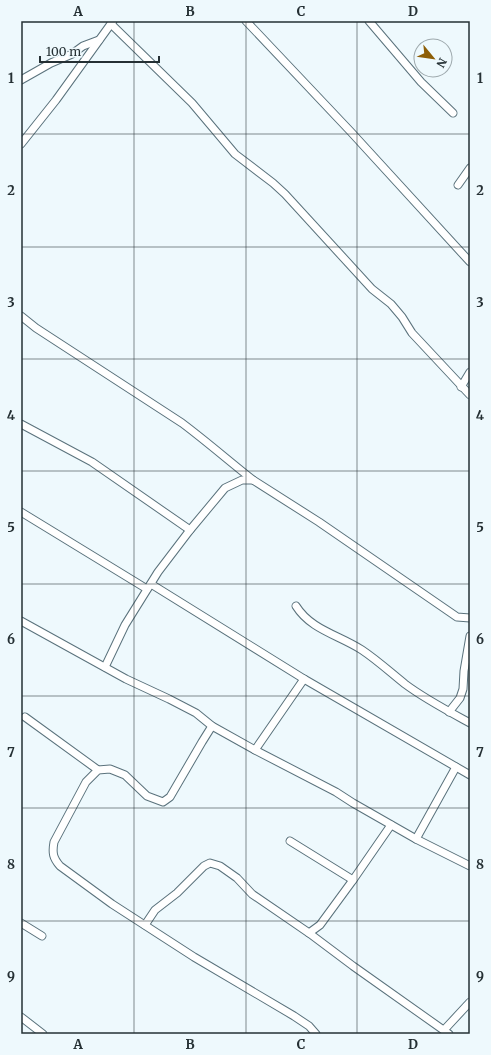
<svg xmlns="http://www.w3.org/2000/svg" width="491" height="1055" font-family="Merriweather,serif">
<style>
.lines{fill:none;stroke-linecap:round;stroke-linejoin:round}
.street-casing{stroke:#5a727c;stroke-width:9}
.street{stroke:#fff;stroke-width:7}
.grid{fill:none;stroke:#253034;stroke-width:1;stroke-opacity:0.55}
.neatline{fill:none;stroke:#253034;stroke-width:1.5}
.grid-label{font-size:13px;text-anchor:middle;font-weight:bold;fill:#253034}
</style>
<rect width="100%" height="100%" fill="#eef9fd"/>
<g class="lines">
<!-- street casing -->
<g class="street-casing">
<g id="street">
<path d="M 246,21 L 351,132 L 470,262"/>
<path d="M 369,21 L 421,82 L 453,113"/>
<path d="M 111,24 L 192,103 L 235,154 L 273,183 L 285,194 L 372,289 L 391,304 L 402,317 L 412,333 L 470,395"/>
<path d="M 21,80 L 51,63 L 72,54 L 83,46 L 99,40"/>
<path d="M 21,144 L 56,100 L 113,21"/>
<path d="M 458,185 L 470,168"/>
<path d="M 21,316 L 36,328 L 182,423 C 206,441 229,461 253,480"/>
<path d="M 461,387 L 470,372"/>
<path d="M 21,424 L 92,462 L 190,530"/>
<path d="M 21,512 L 147,589"/>
<path d="M 151,584 L 304,679 L 470,775"/>
<path d="M 296,606 C 311,630 339,635 362,650 C 377,660 390,672 405,684 C 425,699 448,711 470,723"/>
<path d="M 21,621 L 126,679 L 169,699 L 196,713 L 212,726 L 255,750 L 336,792 L 353,803 L 416,839 L 470,866"/>
<path d="M 105,667 L 125,625 L 158,572 L 190,530 L 225,488 L 242,480 L 253,480 L 319,522 L 457,617 L 470,618"/>
<path d="M 449,712 L 460,698 L 463,689 L 464,671 L 470,636"/>
<path d="M 25,717 L 98,770"/>
<path d="M 212,726 L 202,742 L 170,797 L 163,802 L 147,796 L 125,775 L 110,769 L 98,770 L 86,782 L 54,842 C 52,853 53,858 60,866 L 112,904 L 194,957 L 294,1016 L 309,1026 L 316,1034"/>
<path d="M 255,750 L 304,679"/>
<path d="M 416,839 L 456,767"/>
<path d="M 290,841 L 353,880"/>
<path d="M 21,923 L 42,936"/>
<path d="M 145,925 L 155,910 L 177,893 L 204,866 L 210,863 L 220,866 L 237,878 L 252,894 L 309,933 L 353,966 L 449,1034"/>
<path d="M 309,933 L 320,925 L 353,880 L 391,825"/>
<path d="M 21,1017 L 43,1034"/>
<path d="M 444,1030 L 470,1002"/>
</g>
</g>
<!-- street -->
<use href="#street" class="street"/>
</g>
<!-- grid -->
<path class="grid" d="M 134,21 L 134,1034M 246,21 L 246,1034M 357,21 L 357,1034M 21,134 L 470,134M 21,247 L 470,247M 21,359 L 470,359M 21,471 L 470,471M 21,584 L 470,584M 21,696 L 470,696M 21,808 L 470,808M 21,921 L 470,921"/>
<!-- border -->
<rect width="491" height="1055" fill="none" stroke="#eef9fd" stroke-width="44"/>
<!-- north arrow -->
<g transform="translate(433 58) rotate(119)"><circle r="19" fill="#eef9fd" stroke="#9ea9ad"/>
<path d="M0-3L7 15L0 10L-7 15Z" fill="#8d5e07"/>
<text y="-6" font-size="11" font-weight="bold" text-anchor="middle" fill="#253034">N</text>
</g>
<!-- scale -->
<path d="M40 56v6h119v-6" fill="none" stroke="#253034" stroke-width="2"/>
<text x="46" y="56" font-size="12" fill="#253034" stroke="#eef9fd" stroke-width="3" paint-order="stroke">100 m</text>
<rect x="22" y="22" width="447" height="1011" class="neatline"/>
<g class="grid-label">
<text x="78" y="16">A</text>
<text x="190" y="16">B</text>
<text x="301" y="16">C</text>
<text x="413" y="16">D</text>
<text x="11" y="83">1</text>
<text x="480" y="83">1</text>
<text x="11" y="195">2</text>
<text x="480" y="195">2</text>
<text x="11" y="307">3</text>
<text x="480" y="307">3</text>
<text x="11" y="420">4</text>
<text x="480" y="420">4</text>
<text x="11" y="532">5</text>
<text x="480" y="532">5</text>
<text x="11" y="644">6</text>
<text x="480" y="644">6</text>
<text x="11" y="757">7</text>
<text x="480" y="757">7</text>
<text x="11" y="869">8</text>
<text x="480" y="869">8</text>
<text x="11" y="981">9</text>
<text x="480" y="981">9</text>
<text x="78" y="1049">A</text>
<text x="190" y="1049">B</text>
<text x="301" y="1049">C</text>
<text x="413" y="1049">D</text>
</g>
</svg>
